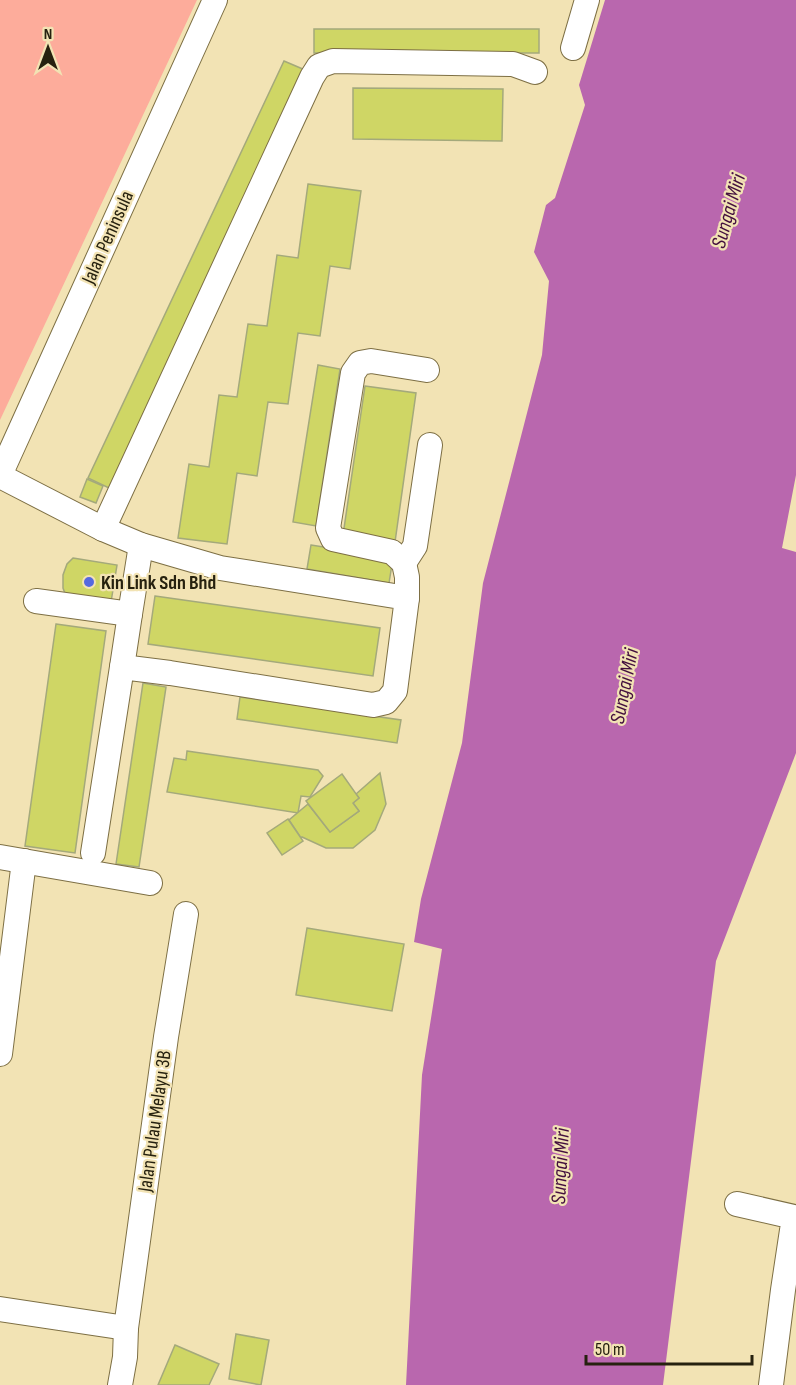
<svg xmlns="http://www.w3.org/2000/svg" width="796" height="1385" font-family="'Sofia Sans Condensed',sans-serif">
<style>
.green{fill:#fdac9b}
.water{fill:#b967ae}
.building{fill:#cfd665;stroke:#a4a97b;stroke-width:1.5}
.lines{fill:none;stroke-linecap:round;stroke-linejoin:round}
.minor-casing{stroke:#7d6f44;stroke-width:26}
.minor{stroke:#fff;stroke-width:24}
.poi-dot{fill:#5569df;stroke:#f2e3b4;stroke-width:2}
.labels{text-anchor:middle;stroke-width:4.5;stroke-linejoin:round;paint-order:stroke}
.street-label{font-size:20px;fill:#26210f;stroke:#f2e3b4}
.poi-label{font-size:20px;font-weight:bold;fill:#26210f;stroke:#f2e3b4;text-anchor:start}
.water-label{font-size:21px;font-style:italic;fill:#430f3e;stroke:#f2e3b4}
</style>
<rect width="100%" height="100%" fill="#f2e3b4"/>
<!-- green -->
<path class="green" d="M 0,0 L 197,0 L 0,420 Z"/>
<!-- water -->
<path class="water" d="M 605,0 L 796,0 L 796,475 L 782,548 L 796,552 L 796,753 L 716,961 L 663,1385 L 406,1385 L 422,1075 L 442,949 L 414,942 L 421,899 L 462,743 L 483,583 L 542,355 L 549,281 L 534,252 L 546,205 L 555,198 L 585,105 L 579,85 Z"/>
<!-- building -->
<g class="building">
<rect x="314" y="29" width="225" height="24"/>
<path d="M 284,61 L 305,70 L 109,488 L 88,478 Z"/>
<path d="M 353,88 L 503,89 L 502,141 L 353,139 Z"/>
<path d="M 308,184 L 361,191 L 350,269 L 330,266 L 320,336 L 298,333 L 288,404 L 268,402 L 257,476 L 237,473 L 227,544 L 178,538 L 189,464 L 209,467 L 219,395 L 237,397 L 248,324 L 267,326 L 277,255 L 298,258 Z"/>
<path d="M 318,365 L 340,369 L 316,526 L 293,522 Z"/>
<path d="M 365,386 L 416,393 L 395,542 L 343,535 Z"/>
<path d="M 87,479 L 103,486 L 96,503 L 80,497 Z"/>
<path d="M 311,545 L 393,558 L 389,583 L 307,569 Z"/>
<path d="M 73,558 L 117,565 L 111,602 L 66,596 L 63,588 L 63,575 L 67,564 Z"/>
<path d="M 155,596 L 380,628 L 373,676 L 148,644 Z"/>
<path d="M 56,624 L 106,631 L 75,853 L 25,846 Z"/>
<path d="M 143,683 L 166,687 L 139,867 L 116,864 Z"/>
<path d="M 240,697 L 401,720 L 397,743 L 237,719 Z"/>
<path d="M 187,751 L 318,770 L 323,776 L 310,797 L 301,796 L 298,813 L 167,792 L 174,758 L 186,760 Z"/>
<path d="M 380,773 L 386,804 L 375,830 L 353,848 L 326,848 L 302,837 L 301,838 L 289,820 L 308,804 L 330,832 L 359,811 L 353,803 L 359,798 L 356,794 Z"/>
<path d="M 342,774 L 359,798 L 353,803 L 359,811 L 330,832 L 306,801 Z"/>
<path d="M 288,819 L 303,841 L 282,855 L 267,833 Z"/>
<path d="M 307,928 L 404,944 L 392,1011 L 296,995 Z"/>
<path d="M 236,1334 L 269,1340 L 261,1385 L 229,1379 Z"/>
<path d="M 175,1345 L 219,1364 L 209,1385 L 158,1385 Z"/>
</g>
<g class="lines">
<!-- minor casing -->
<g class="minor-casing">
<g id="minor">
<path d="M 573,48 L 587,0"/>
<path d="M 0,475 L 215,0"/>
<path d="M 0,476 L 103,529 L 141,545 L 220,568 L 407,598 L 395,691 L 386,702 L 373,705 L 170,673 L 122,667 L 93,853"/>
<path d="M 103,529 L 312,77 L 319,66 L 333,61 L 513,64 L 535,72"/>
<path d="M 404,563 L 415,546 L 430,445"/>
<path d="M 407,598 L 407,577 L 404,563 L 392,552 L 333,539 L 328,528 L 353,373 L 360,363 L 371,361 L 427,370"/>
<path d="M 36,601 L 130,614 L 141,545"/>
<path d="M 122,667 L 130,614"/>
<path d="M 0,857 L 150,883"/>
<path d="M 0,1054 L 24,861"/>
<path d="M 737,1204 L 794,1217 L 783,1290 L 771,1385"/>
<path d="M 0,1309 L 126,1328"/>
<path d="M 120,1385 L 125,1357 L 126,1328 L 166,1037 L 186,914"/>
</g>
</g>
<!-- minor -->
<use href="#minor" class="minor"/>
</g>
<!-- markers -->
<circle class="poi-dot" cx="89" cy="582" r="6"/>
<g class="labels">
<!-- street labels -->
<g class="street-label">
<text transform="translate(107 237) rotate(-66)" y="7">Jalan Peninsula</text>
<text transform="translate(154 1121) rotate(-82)" y="7">Jalan Pulau Melayu 3B</text>
</g>
<!-- poi labels -->
<g class="poi-label">
<text x="101" y="589">Kin Link Sdn Bhd</text>
</g>
<!-- water labels -->
<g class="water-label">
<text transform="translate(728 211) rotate(-74)" y="7">Sungai Miri</text>
<text transform="translate(624 686) rotate(-79)" y="7">Sungai Miri</text>
<text transform="translate(560 1166) rotate(-87)" y="7">Sungai Miri</text>
</g>
</g>
<!-- north arrow -->
<g transform="translate(48 48)" stroke="#f2e3b4" stroke-width="4.5" paint-order="stroke">
<path d="M0-4.5L10 22L0 15L-10 22Z" fill="#26210f"/>
<text y="-9" font-size="16" font-weight="bold" text-anchor="middle" fill="#26210f">N</text>
</g>
<!-- scale -->
<path d="M586 1355v9h166v-9" fill="none" stroke="#26210f" stroke-width="3"/>
<text x="595" y="1355" font-size="18" fill="#26210f" stroke="#f2e3b4" stroke-width="4.5" paint-order="stroke">50 m</text>
</svg>
